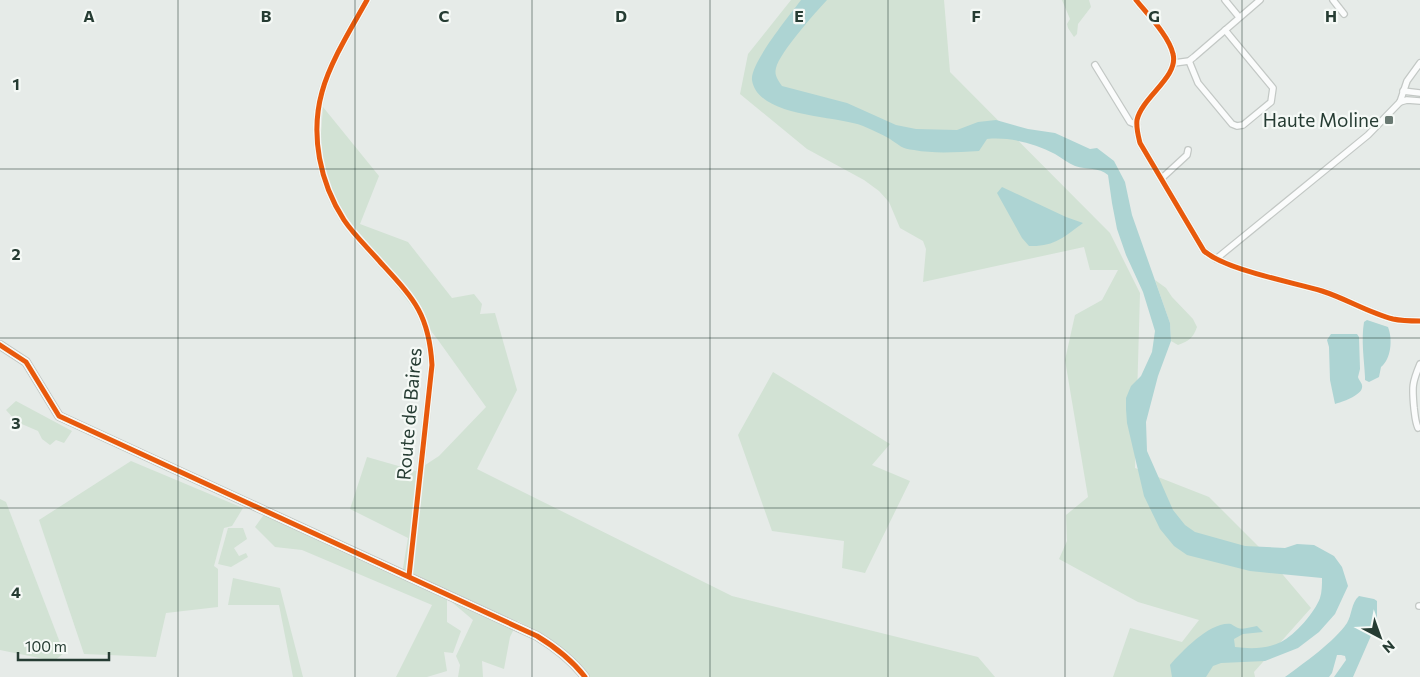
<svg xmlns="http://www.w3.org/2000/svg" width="1420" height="677" font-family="Commissioner,sans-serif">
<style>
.green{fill:#d2e2d4}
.water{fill:#add4d3}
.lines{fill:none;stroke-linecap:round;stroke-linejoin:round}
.street-casing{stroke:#c3c8c5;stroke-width:8}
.secondary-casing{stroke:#c3c8c5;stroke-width:10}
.street{stroke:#fbfcfc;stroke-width:5.5}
.secondary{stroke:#fbfcfc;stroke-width:8}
.cycleway-casing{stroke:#f5f9f6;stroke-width:8}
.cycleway{stroke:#e8590c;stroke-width:5}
.grid{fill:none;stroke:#263c33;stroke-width:1;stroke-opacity:0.55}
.poi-dot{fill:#697972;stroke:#f5f9f6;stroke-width:2}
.labels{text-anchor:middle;stroke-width:4.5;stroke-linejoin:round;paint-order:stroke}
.poi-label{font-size:19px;fill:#263c33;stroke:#f5f9f6;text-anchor:end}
.street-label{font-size:19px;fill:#263c33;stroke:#f5f9f6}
.grid-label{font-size:16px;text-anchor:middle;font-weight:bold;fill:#263c33;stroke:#f5f9f6;stroke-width:4.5;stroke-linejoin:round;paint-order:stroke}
</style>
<rect width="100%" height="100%" fill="#e6ebe8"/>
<!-- green -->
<g class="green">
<path d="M 791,0 L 944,0 L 950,72 L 1110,233 L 1140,293 L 1135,468 L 1209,497 L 1262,550 L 1311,608 L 1254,672 L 1255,677 L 1113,677 L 1130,628 L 1182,642 L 1199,620 L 1138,602 L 1059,559 L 1067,541 L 1066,515 L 1088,497 L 1065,360 L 1075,315 L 1102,300 L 1118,270 L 1090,270 L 1084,247 L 923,282 L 926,249 L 923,241 L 900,228 L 889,202 L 879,191 L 864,180 L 807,149 L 740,94 L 748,54 Z"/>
<path d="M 1062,0 L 1089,0 L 1091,7 L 1078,24 L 1077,34 L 1074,37 L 1068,28 L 1067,24 L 1070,19 Z"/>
<path d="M 323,107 L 379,176 L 360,224 L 408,242 L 452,298 L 474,294 L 482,304 L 480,314 L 495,313 L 517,390 L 477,469 L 732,596 L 978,657 L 995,677 L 588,677 L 565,651 L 518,621 L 510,637 L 504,669 L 482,661 L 483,677 L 458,677 L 460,665 L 456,656 L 473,620 L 447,598 L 447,622 L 461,631 L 453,653 L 444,652 L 447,671 L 427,677 L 396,677 L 432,605 L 302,550 L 275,547 L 255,527 L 265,513 L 402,574 L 408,538 L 350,509 L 367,457 L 416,471 L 439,456 L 486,407 L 438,340 L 342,216 L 319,160 Z"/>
<path d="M 1155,280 L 1166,288 L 1172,297 L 1193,319 L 1197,327 C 1193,338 1189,341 1178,345 L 1171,341 L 1170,323 Z"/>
<path d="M 773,372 L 890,444 L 872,465 L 910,481 L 865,573 L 842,568 L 844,541 L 772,531 L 738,435 Z"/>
<path d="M 16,401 L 72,431 L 64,443 L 56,440 L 50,445 L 42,439 L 38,431 L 17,422 L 6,410 Z"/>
<path d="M 131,461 L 243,508 L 232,526 L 224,528 L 214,566 L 218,569 L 218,607 L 166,613 L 156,657 L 84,654 L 39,520 Z"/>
<path d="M 0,499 L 6,502 L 64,653 L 54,661 L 0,650 Z"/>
<path d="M 228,528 L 243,528 L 247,539 L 234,548 L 239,556 L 246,553 L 248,557 L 231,567 L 218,564 Z"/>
<path d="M 233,578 L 280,588 L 303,677 L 293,677 L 279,605 L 228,605 Z"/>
</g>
<!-- water -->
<g class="water">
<path d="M 801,0 L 827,0 C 815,13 780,52 776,68 C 774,75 778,80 782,86 L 847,103 L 896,125 L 916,129 L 957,130 L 978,122 L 996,120 L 1028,129 L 1055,133 L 1090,149 L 1097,148 L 1114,161 L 1125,182 L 1132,215 L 1170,323 L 1171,341 L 1158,376 L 1146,422 L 1147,451 L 1173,510 L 1185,525 L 1195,532 L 1245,546 L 1285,548 L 1297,544 L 1314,545 L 1334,556 L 1342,567 L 1348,586 L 1335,614 L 1319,632 L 1298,648 L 1265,661 L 1221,663 L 1213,666 L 1206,677 L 1172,677 L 1170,665 C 1182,651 1211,621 1231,624 C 1233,625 1235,627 1238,628 C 1243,630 1251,627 1257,626 L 1263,632 L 1243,634 L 1234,639 L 1235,647 C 1250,649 1267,649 1281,642 C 1295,635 1315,612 1320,598 C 1322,592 1322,584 1322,578 L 1250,571 L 1187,555 L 1174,546 L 1160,529 L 1144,496 L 1127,423 L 1126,409 L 1126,398 L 1131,386 L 1141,376 L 1152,352 L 1155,331 L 1143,292 L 1126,255 L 1117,229 L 1112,203 L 1108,175 C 1099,167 1087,170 1075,166 C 1068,163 1062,158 1055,154 C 1034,143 1011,137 987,139 L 979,151 C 958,152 935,154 914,150 C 902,149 899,145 890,139 C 882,134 872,130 863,126 C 835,115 758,118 752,80 C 750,63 790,15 801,0 Z"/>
<path d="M 1002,187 L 1066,217 L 1083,223 C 1064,237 1054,247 1029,246 L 1022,238 L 997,193 Z"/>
<path d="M 1367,320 L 1388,327 C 1393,340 1391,359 1381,367 L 1379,377 L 1369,382 L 1365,380 L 1365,377 C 1364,359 1361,340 1364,322 Z"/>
<path d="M 1331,334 L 1357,334 L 1359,337 L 1360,369 L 1358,377 C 1359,381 1363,383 1362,388 C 1360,396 1342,402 1335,404 L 1330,380 L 1329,347 L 1327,340 Z"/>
<path d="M 1359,596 L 1374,599 L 1377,601 L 1377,622 L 1353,677 L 1334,677 L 1346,660 L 1345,656 L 1341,655 L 1337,655 L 1332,673 L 1329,677 L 1285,677 C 1303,664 1335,641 1347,623 C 1352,615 1351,603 1359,596 Z"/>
</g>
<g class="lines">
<!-- street casing -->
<g class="street-casing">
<g id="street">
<path d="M 367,0 C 352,27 330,62 322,92 C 310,135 320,183 344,220 C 354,235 369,249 381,263 C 414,299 429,314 432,365 L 409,576"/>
<path d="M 1136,0 C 1148,15 1169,36 1173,54 C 1179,77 1142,97 1137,120 C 1136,128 1138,135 1140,143 L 1204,251 C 1226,270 1292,282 1322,291 C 1347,299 1369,313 1393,319 C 1402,321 1411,321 1420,321"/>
<path d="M 1225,0 L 1239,17"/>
<path d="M 1333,0 L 1344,14"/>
<path d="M 1189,61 L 1198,83 L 1232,124 L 1237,126 L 1243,125 L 1271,102 L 1273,88 L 1225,30"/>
<path d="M 1174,63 L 1189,61 L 1194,57 L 1260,0"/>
<path d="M 1095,65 L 1130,122 L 1137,125"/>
<path d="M 1403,91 L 1420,93"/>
<path d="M 1400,102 L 1407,100 L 1420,101"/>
<path d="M 1162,178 L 1187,155 L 1188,150"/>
<path d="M 1216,259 L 1368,135 L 1400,102 L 1407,81 L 1420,63"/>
<path d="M 1418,428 C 1415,421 1415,415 1414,408 C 1412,387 1412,383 1420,364"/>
<path d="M 1419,606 L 1420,606"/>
</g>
</g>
<!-- secondary casing -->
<g class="secondary-casing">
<path id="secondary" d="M 0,345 L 26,362 L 59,416 L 537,636 C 555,647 572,660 585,677"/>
</g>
<!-- street -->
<use href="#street" class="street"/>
<!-- secondary -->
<use href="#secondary" class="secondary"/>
<!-- cycleway casing -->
<g class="cycleway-casing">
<g id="cycleway">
<path d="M 367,0 C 352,27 330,62 322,92 C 310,135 320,183 344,220 C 354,235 369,249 381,263 C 414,299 429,314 432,365 L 409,576"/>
<path d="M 1136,0 C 1148,15 1169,36 1173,54 C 1179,77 1142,97 1137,120 C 1136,128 1138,135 1140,143 L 1204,251 C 1226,270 1292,282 1322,291 C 1347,299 1369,313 1393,319 C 1402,321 1411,321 1420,321"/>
<path d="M 0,345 L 26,362 L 59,416 L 537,636 C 555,647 572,660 585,677"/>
</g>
</g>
<!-- cycleway -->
<use href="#cycleway" class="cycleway"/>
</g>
<!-- grid -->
<path class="grid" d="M 178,0 L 178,677M 355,0 L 355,677M 532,0 L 532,677M 710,0 L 710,677M 888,0 L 888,677M 1065,0 L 1065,677M 1242,0 L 1242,677M 0,169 L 1420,169M 0,338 L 1420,338M 0,508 L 1420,508"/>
<!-- markers -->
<rect class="poi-dot" x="1384" y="115" width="10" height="10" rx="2.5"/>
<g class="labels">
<!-- poi labels -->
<g class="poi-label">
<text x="1379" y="127">Haute Moline</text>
</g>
<!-- street labels -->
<g class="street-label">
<text transform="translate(409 414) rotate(-85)" y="7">Route de Baires</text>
</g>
</g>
<g class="grid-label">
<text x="89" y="22">A</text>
<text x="266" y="22">B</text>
<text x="444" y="22">C</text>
<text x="621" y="22">D</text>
<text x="799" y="22">E</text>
<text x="976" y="22">F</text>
<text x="1154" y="22">G</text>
<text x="1331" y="22">H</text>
<text x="16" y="90">1</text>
<text x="16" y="260">2</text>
<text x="16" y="429">3</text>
<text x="16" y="598">4</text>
</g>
<!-- north arrow -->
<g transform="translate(1380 637) rotate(139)" stroke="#f5f9f6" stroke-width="4" paint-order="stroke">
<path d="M0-4L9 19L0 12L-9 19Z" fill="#263c33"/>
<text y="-8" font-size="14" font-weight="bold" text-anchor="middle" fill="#263c33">N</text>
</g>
<!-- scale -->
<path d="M18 652v8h91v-8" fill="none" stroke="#263c33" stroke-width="2.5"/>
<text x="25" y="652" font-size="15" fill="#263c33" stroke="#f5f9f6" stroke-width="4" paint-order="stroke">100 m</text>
</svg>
